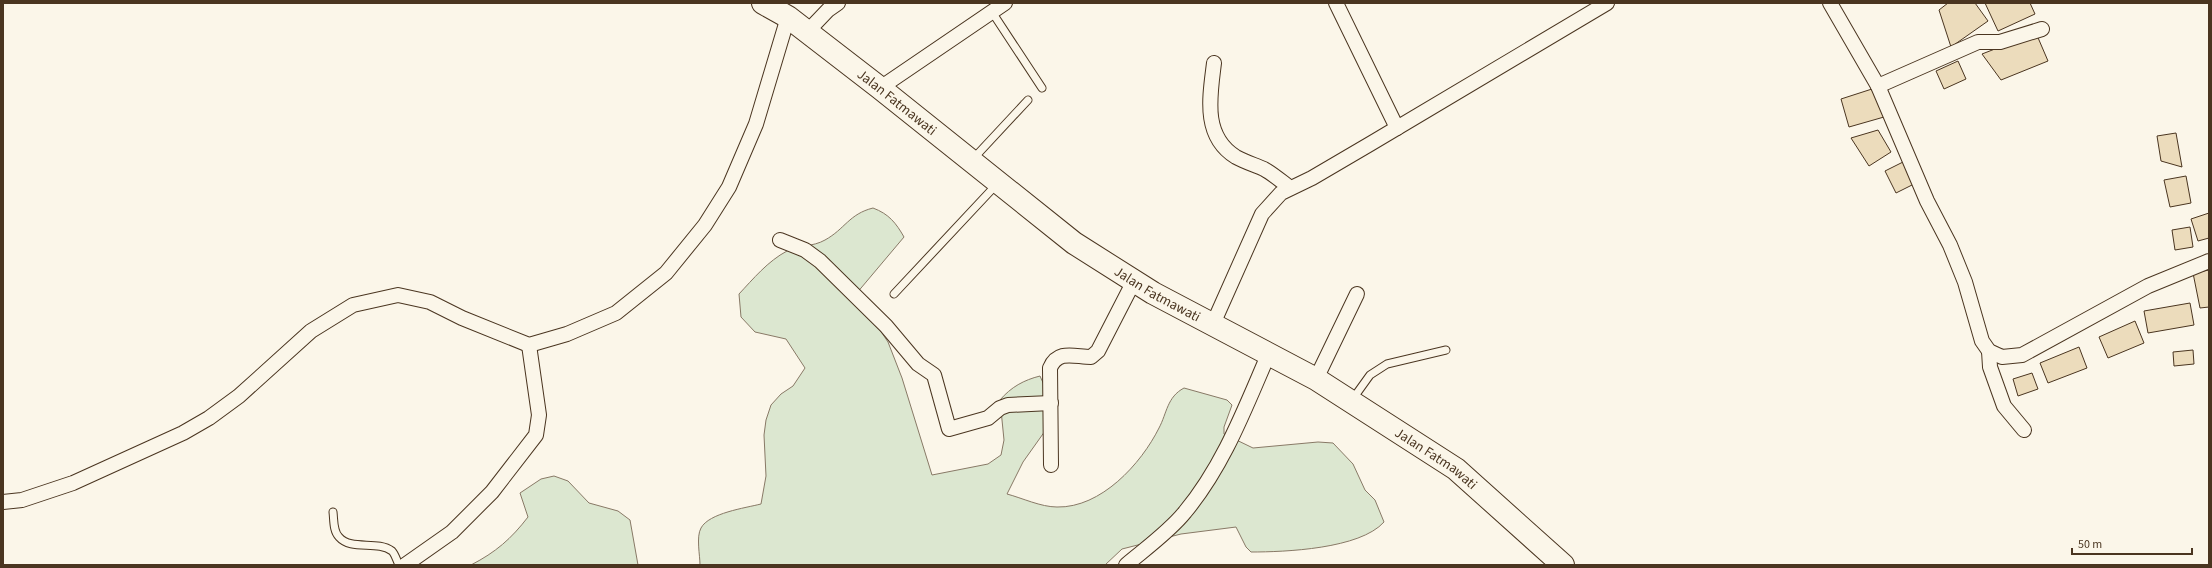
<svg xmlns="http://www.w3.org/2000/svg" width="2212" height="568" font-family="'Source Sans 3',sans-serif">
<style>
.green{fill:#dce7d0;stroke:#887966}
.building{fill:#ecdcbc;stroke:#4a3520}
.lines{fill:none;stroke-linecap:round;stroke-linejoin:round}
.lane-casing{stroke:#4a3520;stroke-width:9}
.street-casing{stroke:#4a3520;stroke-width:16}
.highway-casing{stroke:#4a3520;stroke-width:24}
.lane{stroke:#fbf6e9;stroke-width:7}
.street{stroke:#fbf6e9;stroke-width:14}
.highway{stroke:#fbf6e9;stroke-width:22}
.labels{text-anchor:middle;stroke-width:3;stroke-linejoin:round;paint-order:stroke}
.street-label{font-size:14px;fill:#4a3520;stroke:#fbf6e9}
</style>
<rect width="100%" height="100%" fill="#fbf6e9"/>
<!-- green -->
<g class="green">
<path d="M 873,208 C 889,214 896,223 904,237 L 856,294 L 888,342 L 902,378 L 932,475 L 988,464 L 1001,455 L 1004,440 L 1000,400 C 1011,387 1024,380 1040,376 L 1053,405 L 1050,424 L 1023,462 L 1007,494 C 1022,498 1041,507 1057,507 C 1101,508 1141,464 1159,428 C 1167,413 1167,397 1184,388 L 1227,400 L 1232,405 L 1224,427 L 1224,434 L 1253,448 L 1318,442 L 1333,443 L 1353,464 L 1365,490 L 1375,500 L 1384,522 C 1360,549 1285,552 1251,552 L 1246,547 L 1236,527 L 1181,534 L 1122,549 L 1105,565 L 700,565 C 700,555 696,537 701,528 C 709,513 745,508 761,504 L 766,476 L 764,435 L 766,420 L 771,405 L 781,394 L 793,386 L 805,368 L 786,339 L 755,332 L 741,317 L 739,294 C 753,279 768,261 787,251 C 798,245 813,247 825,240 C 845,229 849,214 873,208 Z"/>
<path d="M 554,476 L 568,481 L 589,503 L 618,511 L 630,520 L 638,565 L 471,565 C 496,552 511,539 528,517 L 520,493 L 541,479 Z"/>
</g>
<!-- building -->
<g class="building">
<path d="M 1948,3 L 1975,3 L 1988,21 L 1951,47 L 1939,10 Z"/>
<path d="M 1985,3 L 2030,3 L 2035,14 L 1998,31 Z"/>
<path d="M 2036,33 L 2048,61 L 2001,80 L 1982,54 Z"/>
<path d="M 1958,61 L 1966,79 L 1944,89 L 1936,71 Z"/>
<path d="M 1875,88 L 1884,117 L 1849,127 L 1841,99 Z"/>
<path d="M 1878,130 L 1891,152 L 1869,166 L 1851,138 Z"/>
<path d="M 2176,133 L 2182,167 L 2161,161 L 2157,136 Z"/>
<path d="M 1903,162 L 1914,184 L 1896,193 L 1885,171 Z"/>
<path d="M 2186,176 L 2191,203 L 2170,207 L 2164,180 Z"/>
<path d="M 2209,213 L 2209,238 L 2198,241 L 2191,219 Z"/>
<path d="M 2190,227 L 2193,247 L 2175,250 L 2172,230 Z"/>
<path d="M 2209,270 L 2209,307 L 2200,308 L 2193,273 Z"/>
<path d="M 2190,303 L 2194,325 L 2148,333 L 2144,311 Z"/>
<path d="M 2135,321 L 2144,343 L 2108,358 L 2099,337 Z"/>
<path d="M 2079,347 L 2087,368 L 2048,383 L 2040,363 Z"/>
<path d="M 2193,350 L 2194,364 L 2174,366 L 2173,352 Z"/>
<path d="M 2032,373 L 2038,389 L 2018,396 L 2013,379 Z"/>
</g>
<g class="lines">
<!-- lane casing -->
<g class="lane-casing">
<g id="lane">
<path d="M 992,12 L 1042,88"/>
<path d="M 973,159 L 1028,100"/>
<path d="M 894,294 L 997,184"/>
<path d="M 1352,400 L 1370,375 L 1387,364 L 1446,350"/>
<path d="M 333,512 C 334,520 333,531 339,537 C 351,551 377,540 392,551 C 395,554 397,561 399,565"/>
</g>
</g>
<!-- street casing -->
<g class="street-casing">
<g id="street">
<path d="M 1336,3 L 1397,128"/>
<path d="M 1830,3 L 1878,86 L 1927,201 L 1950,245 L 1965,282 L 1982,341 L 1989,351 L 2002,357 L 2022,355 L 2148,286 L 2209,261"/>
<path d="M 807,32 L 828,10 L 838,3"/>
<path d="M 1214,63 C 1210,96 1202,136 1236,157 C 1245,162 1255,165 1264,169 C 1273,174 1281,181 1289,187"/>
<path d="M 1878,86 L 1978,42 L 2000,42 L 2042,29"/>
<path d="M 880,88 L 1005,3"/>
<path d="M 780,240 L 805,250 L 820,261 L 886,326 L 918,364 L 934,375 L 949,429 L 988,418 L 1000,408 L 1008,405 L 1051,403"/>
<path d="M 1213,324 L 1262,214 L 1281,193 L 1312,178 L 1370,144 L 1607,3"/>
<path d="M 1989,351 L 1990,367 L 2004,406 L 2024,430"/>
<path d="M 1316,379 L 1357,294"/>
<path d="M 1051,465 L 1050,368 C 1058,349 1075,357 1091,357 L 1098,351 L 1134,281"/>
<path d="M 3,502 L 22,500 L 73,483 L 183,433 L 209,418 L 239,396 L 311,331 L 353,305 L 398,295 L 430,302 L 462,318 L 529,345 L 567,334 L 616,313 L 666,273 L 705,225 L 729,187 L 756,124 L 788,17"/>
<path d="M 405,565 L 452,532 L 492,492 L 536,435 L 539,415 L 529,345"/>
<path d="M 1126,565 C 1145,549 1170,531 1185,512 C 1224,465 1245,408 1269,353"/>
</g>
</g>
<!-- highway casing -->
<g class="highway-casing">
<g id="highway">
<path id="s1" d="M 763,3 L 788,17 L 880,88 L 1074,243 L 1153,293 L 1316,379 L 1456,469 L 1563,565"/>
</g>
</g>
<!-- lane -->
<use href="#lane" class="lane"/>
<!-- street -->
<use href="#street" class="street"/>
<!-- highway -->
<use href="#highway" class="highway"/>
</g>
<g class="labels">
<!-- street labels -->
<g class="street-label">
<text dy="5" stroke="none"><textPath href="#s1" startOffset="167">Jalan Fatmawati</textPath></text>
<text dy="5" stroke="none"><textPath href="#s1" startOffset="491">Jalan Fatmawati</textPath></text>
<text dy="5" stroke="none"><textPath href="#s1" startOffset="815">Jalan Fatmawati</textPath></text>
</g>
</g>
<!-- border -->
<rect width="2212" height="568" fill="none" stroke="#4a3520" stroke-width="8"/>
<!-- scale -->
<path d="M2072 548v6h120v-6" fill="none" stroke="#4a3520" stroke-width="2"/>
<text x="2078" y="548" font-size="12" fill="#4a3520" stroke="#fbf6e9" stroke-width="3" paint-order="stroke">50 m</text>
</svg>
